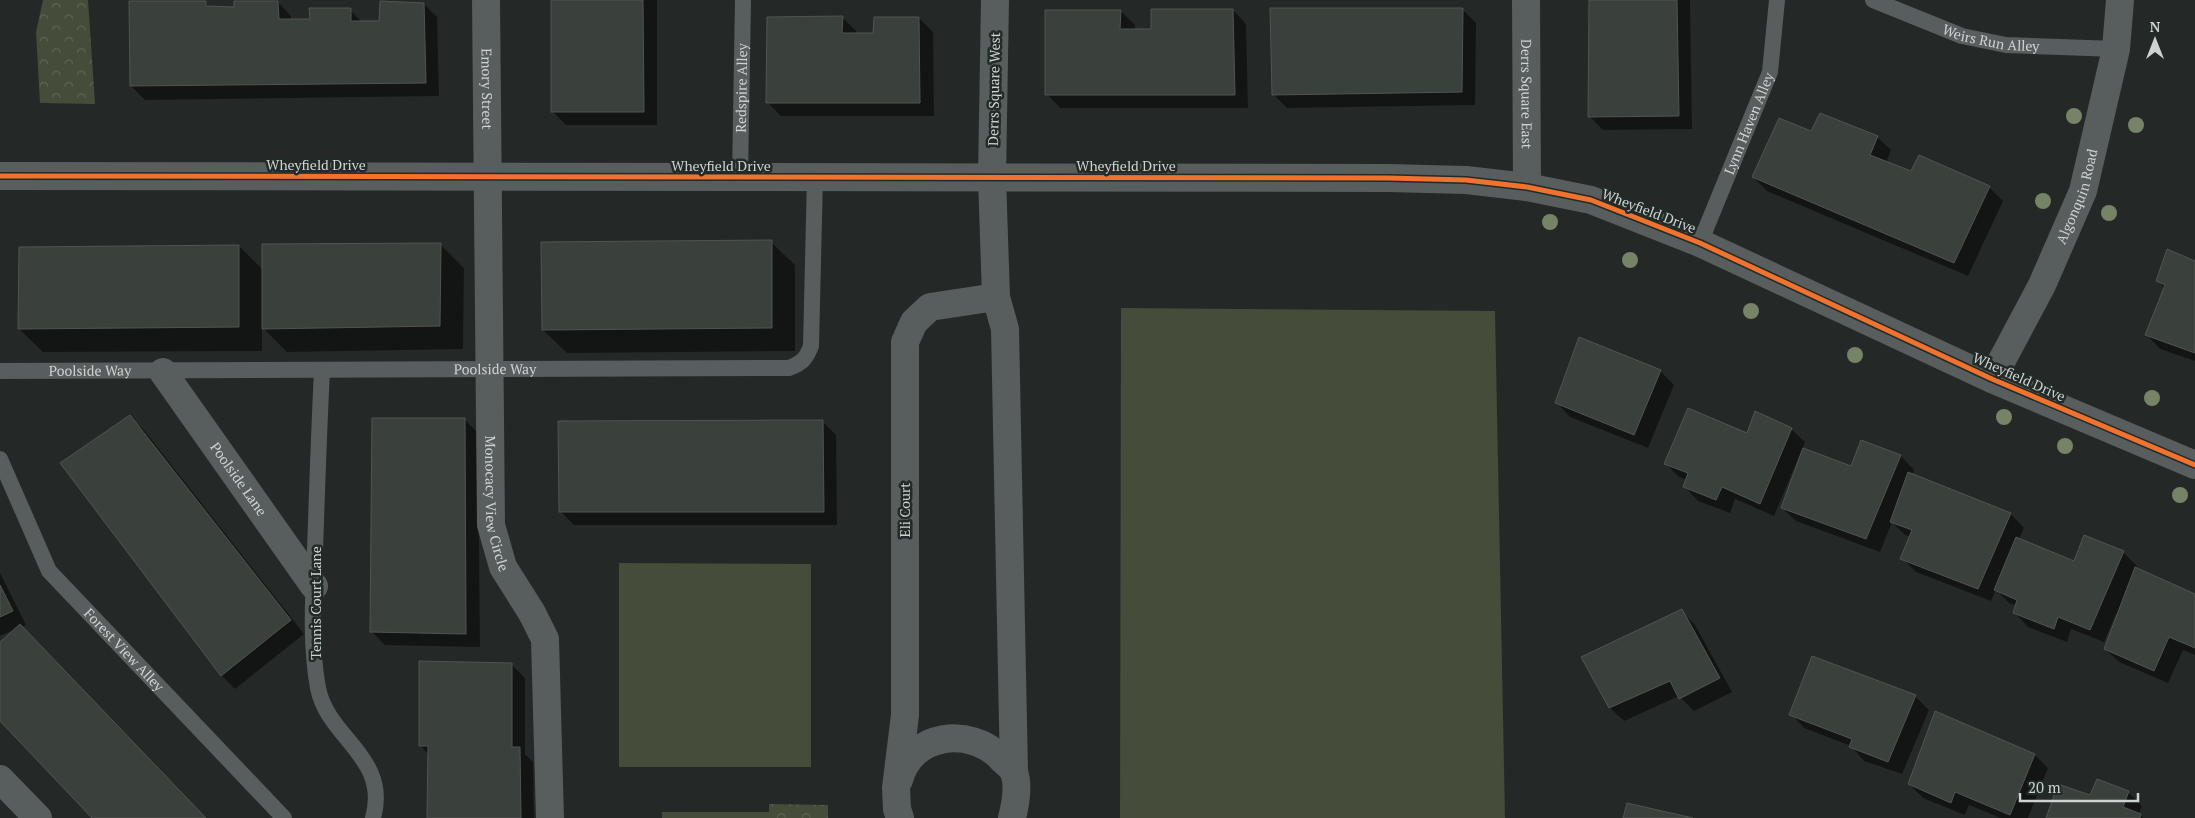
<svg xmlns="http://www.w3.org/2000/svg" width="2195" height="818" font-family="'PT Serif',serif">
<style>
.park{fill:url(#park-crowns)}
.pitch{fill:#454c3a}
.shadow{fill:#0007}
.building{fill:#3a413c;stroke:#515452}
.lines{fill:none;stroke-linecap:round;stroke-linejoin:round}
.service{stroke:#585d5d;stroke-width:16}
.minor{stroke:#585d5d;stroke-width:28}
.cycleway-casing{stroke:#222b28;stroke-width:8}
.cycleway{stroke:#ef722f;stroke-width:5}
.tree{fill:#768366}
.labels{text-anchor:middle;stroke-width:5;stroke-linejoin:round;paint-order:stroke}
.street-label{font-size:14px;fill:#ced3d1;stroke:#222b28}
</style>
<defs>
<pattern id="park-crowns" width="20" height="18" patternUnits="userSpaceOnUse" patternTransform="scale(1.25)"><rect width="20" height="18" fill="#454c3a"/><path d="M2 6a3 3 0 1 1 6 0M12 15a3 3 0 1 1 6 0" fill="none" stroke="#5f6555"/></pattern>
</defs>
<rect width="100%" height="100%" fill="#242927"/>
<!-- park -->
<g class="park">
<path d="M 43,0 L 88,0 L 95,104 L 40,103 L 36,32 Z"/>
<path d="M 769,804 L 828,805 L 828,818 L 769,818 Z"/>
</g>
<!-- pitch -->
<g class="pitch">
<path d="M 1121,308 L 1495,311 L 1505,818 L 1120,818 Z"/>
<path d="M 619,563 L 811,564 L 811,767 L 619,767 Z"/>
<rect x="662" y="812" width="107" height="6"/>
</g>
<!-- shadow -->
<g class="shadow">
<path d="M 552,0 L 657,0 L 657,125 L 566,125 L 552,111 Z"/>
<path d="M 1590,0 L 1690,0 L 1692,129 L 1603,130 L 1589,116 Z"/>
<path d="M 205,2 L 210,8 L 235,8 L 278,2 L 291,16 L 291,21 L 311,21 L 350,10 L 362,22 L 381,22 L 424,4 L 437,17 L 439,96 L 145,100 L 131,86 Z"/>
<path d="M 1233,10 L 1246,24 L 1248,108 L 1060,108 L 1047,94 L 1047,11 L 1121,11 L 1135,25 L 1134,30 L 1152,30 Z"/>
<path d="M 1463,10 L 1476,23 L 1475,105 L 1287,108 L 1273,94 Z"/>
<path d="M 842,17 L 856,31 L 856,34 L 874,34 L 919,18 L 933,32 L 934,116 L 781,116 L 767,102 Z"/>
<path d="M 1811,133 L 1877,137 L 1891,150 L 1886,163 L 1912,173 L 1919,157 L 1989,187 L 2003,201 L 1968,276 L 1767,191 L 1753,177 Z"/>
<path d="M 771,242 L 795,265 L 795,351 L 567,353 L 543,330 Z"/>
<path d="M 440,244 L 464,268 L 463,349 L 287,352 L 262,327 L 262,351 L 43,352 L 19,329 L 239,246 L 264,271 Z"/>
<path d="M 2195,262 L 2195,361 L 2160,349 L 2147,335 L 2165,289 L 2158,281 Z"/>
<path d="M 1660,371 L 1674,385 L 1648,448 L 1570,417 L 1557,403 Z"/>
<path d="M 130,417 L 144,430 L 304,634 L 235,689 L 222,676 L 62,463 Z"/>
<path d="M 464,419 L 478,433 L 480,647 L 385,645 L 372,632 Z"/>
<path d="M 823,422 L 836,435 L 837,525 L 574,525 L 560,511 Z"/>
<path d="M 1791,429 L 1805,442 L 1774,516 L 1735,499 L 1730,513 L 1698,501 L 1685,487 L 1687,480 L 1679,477 L 1666,464 L 1747,435 Z"/>
<path d="M 1861,441 L 1901,456 L 1914,470 L 1912,475 L 2011,514 L 2024,528 L 2019,539 L 2074,562 L 2123,552 L 2137,566 L 2136,569 L 2195,596 L 2195,655 L 2183,650 L 2168,683 L 2119,662 L 2105,649 L 2119,614 L 2116,614 L 2104,642 L 2071,629 L 2067,642 L 2028,627 L 2015,613 L 2017,606 L 2009,603 L 1996,590 L 1991,601 L 1916,572 L 1902,558 L 1911,537 L 1905,535 L 1892,522 L 1880,552 L 1796,521 L 1782,508 L 1851,467 Z"/>
<path d="M 0,573 L 26,625 L 21,627 L 205,818 L 94,818 L 0,719 L 0,644 L 16,629 L 0,636 Z"/>
<path d="M 1682,611 L 1695,625 L 1732,692 L 1694,711 L 1679,696 L 1624,721 L 1610,708 L 1583,658 Z"/>
<path d="M 512,665 L 525,678 L 525,754 L 533,762 L 534,818 L 429,818 L 429,755 L 420,745 Z"/>
<path d="M 1915,696 L 1929,710 L 1902,774 L 1864,761 L 1851,746 L 1804,728 L 1791,714 Z"/>
<path d="M 1935,713 L 2035,755 L 2048,768 L 2028,818 L 2001,818 L 1969,805 L 1965,815 L 1923,798 L 1909,784 Z"/>
<path d="M 2128,792 L 2142,806 L 2139,814 L 2144,818 L 2048,818 L 2091,797 Z"/>
</g>
<!-- building -->
<g class="building">
<path d="M 551,0 L 643,0 L 644,112 L 551,112 Z"/>
<path d="M 1589,0 L 1677,0 L 1679,116 L 1588,117 Z"/>
<path d="M 129,1 L 206,1 L 206,6 L 234,7 L 234,1 L 278,1 L 279,19 L 310,19 L 309,8 L 351,8 L 351,21 L 379,21 L 380,1 L 424,3 L 426,83 L 130,86 Z"/>
<path d="M 1270,8 L 1463,8 L 1462,92 L 1272,95 Z"/>
<path d="M 1151,9 L 1233,9 L 1235,95 L 1045,95 L 1045,10 L 1121,10 L 1120,29 L 1151,29 Z"/>
<path d="M 843,16 L 842,33 L 873,33 L 874,17 L 919,17 L 920,103 L 766,103 L 767,17 Z"/>
<path d="M 1820,113 L 1878,136 L 1870,155 L 1911,171 L 1919,155 L 1990,186 L 1954,263 L 1752,177 L 1779,118 L 1811,131 Z"/>
<path d="M 772,240 L 772,328 L 542,330 L 541,242 Z"/>
<path d="M 441,243 L 440,326 L 262,329 L 262,244 Z"/>
<path d="M 239,245 L 239,327 L 18,329 L 19,247 Z"/>
<path d="M 2167,249 L 2195,261 L 2195,353 L 2145,335 L 2165,285 L 2156,281 Z"/>
<path d="M 1579,337 L 1661,370 L 1634,435 L 1555,403 Z"/>
<path d="M 1688,408 L 1747,433 L 1755,411 L 1792,428 L 1760,504 L 1722,487 L 1716,500 L 1683,487 L 1688,473 L 1664,464 Z"/>
<path d="M 130,415 L 291,620 L 221,676 L 60,463 Z"/>
<path d="M 372,418 L 465,418 L 466,634 L 370,632 Z"/>
<path d="M 823,420 L 824,512 L 559,512 L 558,421 Z"/>
<path d="M 1861,440 L 1901,455 L 1866,539 L 1781,508 L 1803,448 L 1851,466 Z"/>
<path d="M 1908,472 L 2011,513 L 1978,589 L 1900,559 L 1912,530 L 1890,522 Z"/>
<path d="M 2084,535 L 2124,551 L 2090,630 L 2058,617 L 2054,629 L 2013,613 L 2017,600 L 1994,590 L 2016,537 L 2074,561 Z"/>
<path d="M 2135,567 L 2195,594 L 2195,648 L 2169,637 L 2154,671 L 2104,649 Z"/>
<path d="M 0,585 L 13,611 L 0,617 Z"/>
<path d="M 1682,609 L 1720,678 L 1679,699 L 1670,681 L 1609,708 L 1581,657 Z"/>
<path d="M 20,624 L 206,818 L 92,818 L 0,721 L 0,642 Z"/>
<path d="M 1812,656 L 1916,695 L 1888,762 L 1849,747 L 1852,739 L 1789,715 Z"/>
<path d="M 419,661 L 512,663 L 512,747 L 520,747 L 521,818 L 427,818 L 428,746 L 419,746 Z"/>
<path d="M 1935,711 L 2035,754 L 2010,815 L 1955,792 L 1951,803 L 1908,784 Z"/>
<path d="M 2097,779 L 2129,791 L 2123,807 L 2141,814 L 2140,818 L 2046,818 L 2058,784 L 2090,795 Z"/>
<path d="M 1627,803 L 1693,818 L 1623,818 Z"/>
</g>
<g class="lines">
<!-- service -->
<g class="service">
<path id="s1" d="M 1873,0 L 1962,36 L 2006,45 L 2116,49"/>
<path id="s2" d="M 740,177 L 743,0"/>
<path id="s3" d="M 1700,243 L 1770,72 L 1777,0"/>
<path d="M 322,370 C 319,430 317,491 315,551 C 313,596 310,644 318,688 C 328,739 390,757 373,818"/>
<path id="s4" d="M 0,371 L 789,368 C 802,363 806,359 811,346 L 815,177"/>
<path id="s5" d="M 0,459 L 49,571 L 284,818"/>
</g>
<!-- minor -->
<g class="minor">
<path id="s6" d="M 486,0 L 491,525 L 503,567 L 532,613 L 545,639 L 550,818"/>
<path d="M 995,0 L 992,177 L 996,297"/>
<path id="s7" d="M 1526,0 L 1527,187"/>
<path d="M 0,176 L 1388,178 L 1466,180 L 1527,187 L 1591,200 L 1700,243 L 1992,379 L 2195,465"/>
<path id="s8" d="M 163,372 L 314,586"/>
<path id="s9" d="M 1992,379 L 2042,285 L 2083,191 L 2116,49 L 2120,0"/>
<path d="M 0,779 L 38,818"/>
<path d="M 899,780 C 911,733 970,726 1001,758 C 1004,762 1012,767 1014,772 C 1019,785 1015,806 1012,818"/>
<path d="M 900,818 L 897,809 L 896,788 L 905,715 L 905,342 L 914,322 L 930,307 L 996,297 L 1005,329 L 1014,772"/>
</g>
<!-- cycleway casing -->
<g class="cycleway-casing">
<path id="cycleway" d="M 0,176 L 1388,178 L 1466,180 L 1527,187 L 1591,200 L 1700,243 L 1992,379 L 2195,465"/>
</g>
<!-- cycleway -->
<use href="#cycleway" class="cycleway"/>
</g>
<!-- trees -->
<g class="tree">
<circle cx="2074" cy="116" r="8"/>
<circle cx="2136" cy="125" r="8"/>
<circle cx="2043" cy="201" r="8"/>
<circle cx="2109" cy="213" r="8"/>
<circle cx="1550" cy="222" r="8"/>
<circle cx="1630" cy="260" r="8"/>
<circle cx="1751" cy="311" r="8"/>
<circle cx="1855" cy="355" r="8"/>
<circle cx="2152" cy="398" r="8"/>
<circle cx="2004" cy="417" r="8"/>
<circle cx="2065" cy="446" r="8"/>
<circle cx="2180" cy="495" r="8"/>
</g>
<g class="labels">
<!-- street labels -->
<g class="street-label">
<text dy="5" stroke="none"><textPath href="#s1" startOffset="125">Weirs Run Alley</textPath></text>
<text dy="5" stroke="none"><textPath href="#s6" startOffset="89">Emory Street</textPath></text>
<text dy="5" stroke="none"><textPath href="#s2" startOffset="89">Redspire Alley</textPath></text>
<text transform="translate(994 89) rotate(-89)" y="5">Derrs Square West</text>
<text dy="5" stroke="none"><textPath href="#s7" startOffset="94">Derrs Square East</textPath></text>
<text dy="5" stroke="none"><textPath href="#s3" startOffset="129">Lynn Haven Alley</textPath></text>
<text x="316" y="170">Wheyfield Drive</text>
<text x="721" y="171">Wheyfield Drive</text>
<text x="1126" y="171">Wheyfield Drive</text>
<text dy="5" stroke="none"><textPath href="#s9" startOffset="202">Algonquin Road</textPath></text>
<text transform="translate(1649 211) rotate(21)" y="5">Wheyfield Drive</text>
<text dy="5" stroke="none"><textPath href="#s4" startOffset="495">Poolside Way</textPath></text>
<text dy="5" stroke="none"><textPath href="#s4" startOffset="90">Poolside Way</textPath></text>
<text transform="translate(2019 377) rotate(24)" y="5">Wheyfield Drive</text>
<text dy="5" stroke="none"><textPath href="#s8" startOffset="131">Poolside Lane</textPath></text>
<text dy="5" stroke="none"><textPath href="#s6" startOffset="504">Monocacy View Circle</textPath></text>
<text transform="translate(905 510) rotate(-90)" y="5">Eli Court</text>
<text transform="translate(316 603) rotate(-90)" y="5">Tennis Court Lane</text>
<text dy="5" stroke="none"><textPath href="#s5" startOffset="231">Forest View Alley</textPath></text>
</g>
</g>
<!-- north arrow -->
<g transform="translate(2155 40)" stroke="#222b28" stroke-width="4" paint-order="stroke">
<path d="M0-4L9 19L0 12L-9 19Z" fill="#ced3d1"/>
<text y="-8" font-size="14" font-weight="bold" text-anchor="middle" fill="#ced3d1">N</text>
</g>
<!-- scale -->
<path d="M2020 793v8h118v-8" fill="none" stroke="#ced3d1" stroke-width="2.5"/>
<text x="2028" y="793" font-size="15" fill="#ced3d1" stroke="#222b28" stroke-width="4" paint-order="stroke">20 m</text>
</svg>
